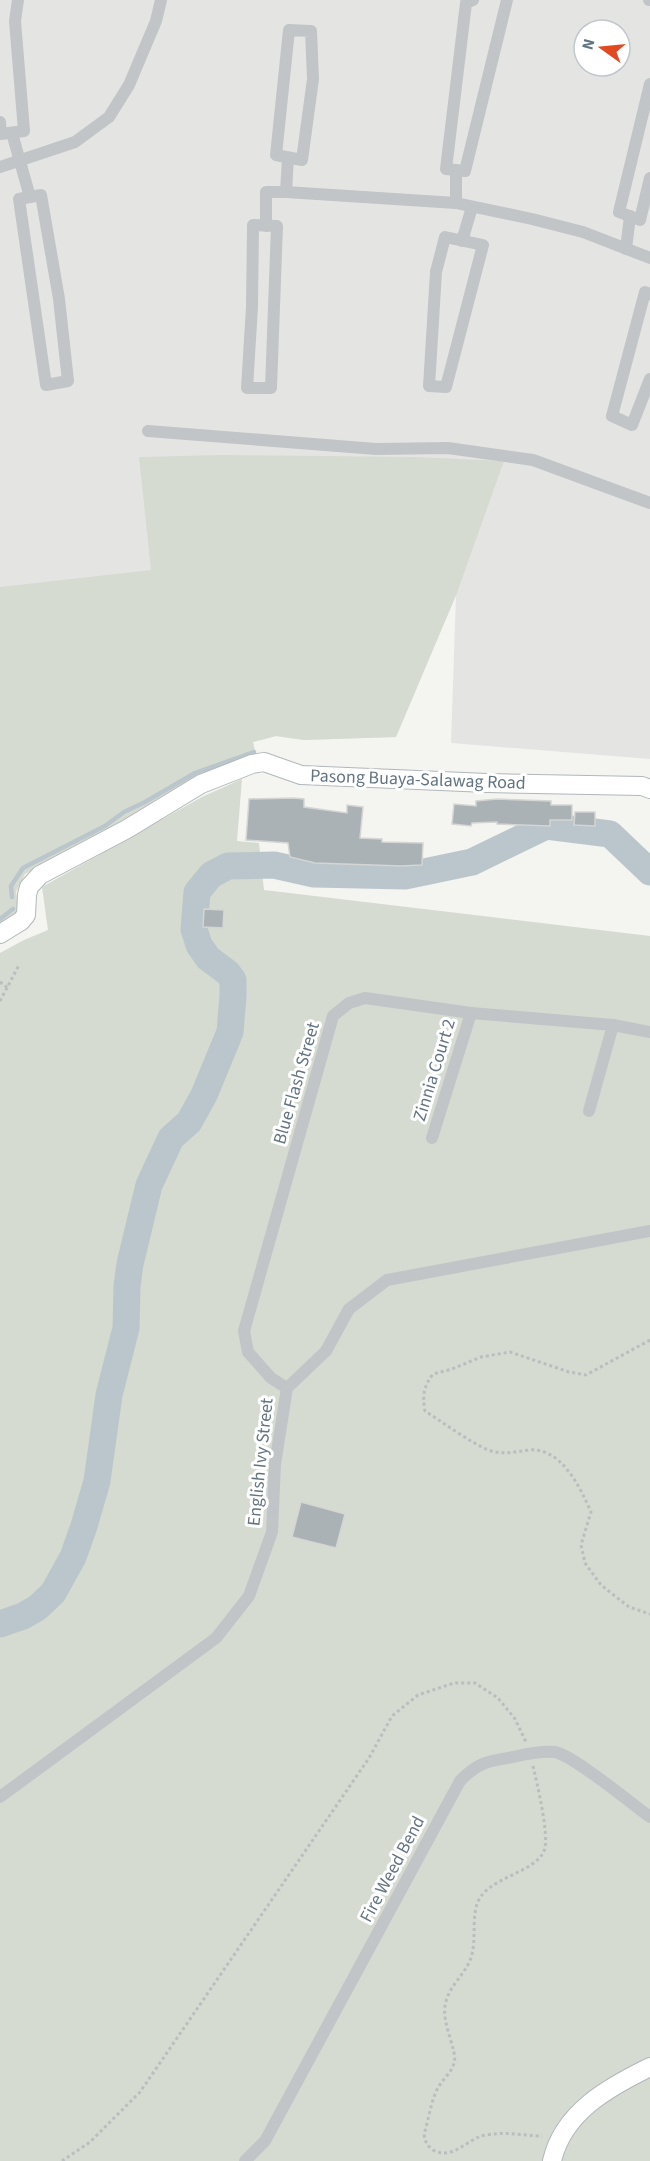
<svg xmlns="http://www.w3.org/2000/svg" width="650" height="2161" font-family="'Source Sans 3',sans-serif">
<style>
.built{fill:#e4e5e3;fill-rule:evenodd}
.green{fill:#d5dbd1}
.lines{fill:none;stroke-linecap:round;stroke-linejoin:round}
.stream{stroke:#bac6cb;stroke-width:4.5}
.river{stroke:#bac6cb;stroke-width:27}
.building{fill:#aab2b6;stroke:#d5d5d3;stroke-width:1.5}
.secondary-casing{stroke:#b1b7bb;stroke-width:20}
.path{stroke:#bbbdbf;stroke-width:3;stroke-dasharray:3 3;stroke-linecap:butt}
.street{stroke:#c1c5c8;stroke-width:12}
.secondary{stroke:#fff;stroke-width:18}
.labels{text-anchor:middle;stroke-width:6;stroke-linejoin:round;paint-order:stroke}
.street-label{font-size:18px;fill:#637481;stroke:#fff}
</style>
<rect width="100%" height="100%" fill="#f4f4f0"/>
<!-- built -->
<path class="built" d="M 0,0 L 650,0 L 650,759 L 451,743 L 456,595 L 396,737 L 304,740 L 276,736 L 246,744 L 0,887 ZM 584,30 L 620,30 L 620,66 L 584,66 Z"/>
<!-- green -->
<g class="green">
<path d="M 221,455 L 415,457 L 504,461 L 457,593 L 396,737 L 304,740 L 276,736 L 253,742 L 256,755 L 131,816 L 25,874 L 16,892 L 19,911 L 0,924 L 0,587 L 151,570 L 139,457 Z"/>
<path d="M 242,779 L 237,841 L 259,843 L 264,890 L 650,936 L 650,2161 L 0,2161 L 0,953 L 24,940 L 48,930 L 42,887 L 202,797 Z"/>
</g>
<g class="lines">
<!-- stream -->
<g class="stream">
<path d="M 12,897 L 11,886 L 23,868 L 105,826 L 124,812 L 145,802 L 195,773 L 254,752"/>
<path d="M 0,919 L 13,909"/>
</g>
<!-- river -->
<path class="river" d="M 0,1624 L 23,1616 L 37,1608 L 53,1593 L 73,1557 L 84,1526 L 97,1481 L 109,1395 L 126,1328 L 127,1286 L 130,1264 L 149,1185 L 171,1138 L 189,1122 L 204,1095 L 230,1032 L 233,996 L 233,980 L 228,973 L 208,958 L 199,945 L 194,929 L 197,892 L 211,875 L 228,866 L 274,865 L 314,874 L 405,876 L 472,862 L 546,826 L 610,834 L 650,872"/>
</g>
<!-- building -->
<g class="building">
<path d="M 293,798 L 304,799 L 304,807 L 347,813 L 347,805 L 363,807 L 360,838 L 382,839 L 382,842 L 423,843 L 422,865 L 401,866 L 315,863 L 290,857 L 288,843 L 246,840 L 249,799 Z"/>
<path d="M 497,799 L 551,801 L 551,805 L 572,805 L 572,820 L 550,820 L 550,826 L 497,824 L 497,822 L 472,823 L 471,826 L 452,824 L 454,804 L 476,806 L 476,801 Z"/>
<path d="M 575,812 L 595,812 L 595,826 L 574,825 Z"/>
<path d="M 204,909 L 224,910 L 223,928 L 203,927 Z"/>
<path d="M 301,1502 L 345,1514 L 336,1548 L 292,1537 Z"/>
</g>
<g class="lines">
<!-- secondary casing -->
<g class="secondary-casing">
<g id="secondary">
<path d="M 0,934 L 21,921 L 26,915 L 27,895 L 29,887 L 40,875 L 127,829 L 201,784 L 252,764 L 264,762 L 301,775 L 487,783 L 642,786 L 650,789"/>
<path d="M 552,2161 C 563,2112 609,2087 650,2067"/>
</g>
</g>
<!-- path -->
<g class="path">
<path d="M 0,982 L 8,988"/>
<path d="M 0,1001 L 19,965"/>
<path d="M 650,1340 L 586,1375 L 569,1372 L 510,1352 L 481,1357 L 452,1369 L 433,1374 C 424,1386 422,1395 425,1411 C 442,1422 470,1442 488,1450 C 503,1455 514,1452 529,1450 C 561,1447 580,1487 591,1512 L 581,1545 L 585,1563 L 601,1585 L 629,1607 L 650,1614"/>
<path d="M 533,1766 C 537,1783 550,1837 544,1851 C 534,1874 486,1877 477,1904 C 472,1919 476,1938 472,1954 C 468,1973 448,1985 445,2006 C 442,2025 458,2052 454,2063 C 452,2072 444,2078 439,2086 C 431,2099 429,2119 424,2134 C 425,2141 427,2146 433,2150 C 451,2160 465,2142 481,2136 C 485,2135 491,2134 495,2134 C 511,2132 527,2136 542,2136"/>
<path d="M 62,2161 L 90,2142 L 140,2092 L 369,1758 L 392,1716 L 418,1695 L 454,1683 L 475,1683 L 498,1698 L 515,1719 L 526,1742"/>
</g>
<!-- street -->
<g class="street">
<path d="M 473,0 L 466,3 L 446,169 L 465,171 L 507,0"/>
<path d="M 649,0 L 650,0"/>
<path d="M 289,30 L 311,31 L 313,79 L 302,160 L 276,155 Z"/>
<path d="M 650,84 L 619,212 L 640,220 L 650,178"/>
<path d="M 0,122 L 1,134 L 24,131 L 15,21 L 18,0"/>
<path d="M 12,133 L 30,197"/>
<path d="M 0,167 L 75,142 L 109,117 L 129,85 L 156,21 L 161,0"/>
<path d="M 456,170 L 456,203"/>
<path d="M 286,192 L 288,158"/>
<path d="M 41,195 L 59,299 L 68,381 L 46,385 L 19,199 Z"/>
<path d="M 253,225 L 277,226 L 271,388 L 247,388 L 252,307 Z"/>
<path d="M 266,226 L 266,192 L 286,192 L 456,203 L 532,219 L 583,232 L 650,258"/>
<path d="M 445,237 L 483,245 L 446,387 L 429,386 L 436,272 Z"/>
<path d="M 462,241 L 472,207"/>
<path d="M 626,249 L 630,216"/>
<path d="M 650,294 L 645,292 L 612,416 L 632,425 L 650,379"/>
<path d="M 148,431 L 376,449 L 448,448 L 533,460 L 650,503"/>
<path d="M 589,1111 L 613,1025"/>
<path d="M 432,1138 L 471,1013"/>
<path d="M 287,1388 L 271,1378 L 248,1352 L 244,1331 L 333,1016 L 349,1003 L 365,998 L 471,1013 L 613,1025 L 650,1032"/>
<path d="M 0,1797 L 216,1638 L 249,1596 L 272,1532 L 275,1464 L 287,1388 L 326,1351 L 349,1309 L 387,1280 L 650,1231"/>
<path d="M 245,2161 L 265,2141 L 460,1781 C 478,1762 489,1761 513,1757 C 526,1754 541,1751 555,1752 C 573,1755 632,1804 650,1817"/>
</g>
<!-- secondary -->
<use href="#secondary" class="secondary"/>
</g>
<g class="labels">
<!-- street labels -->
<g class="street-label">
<text transform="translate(418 779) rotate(2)" y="6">Pasong Buaya-Salawag Road</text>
<text transform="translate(434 1070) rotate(-73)" y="6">Zinnia Court 2</text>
<text transform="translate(296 1083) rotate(-74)" y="6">Blue Flash Street</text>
<text transform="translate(260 1462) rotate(-84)" y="6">English Ivy Street</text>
<text transform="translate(392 1869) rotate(-62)" y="6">Fire Weed Bend</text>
</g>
</g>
<!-- north arrow -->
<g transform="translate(602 48) rotate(285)"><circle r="28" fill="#ffffff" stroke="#c1c7cd" stroke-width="1.5"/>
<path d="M0-4.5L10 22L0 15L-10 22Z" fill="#e14922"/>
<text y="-9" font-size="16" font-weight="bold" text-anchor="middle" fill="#637481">N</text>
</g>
</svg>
